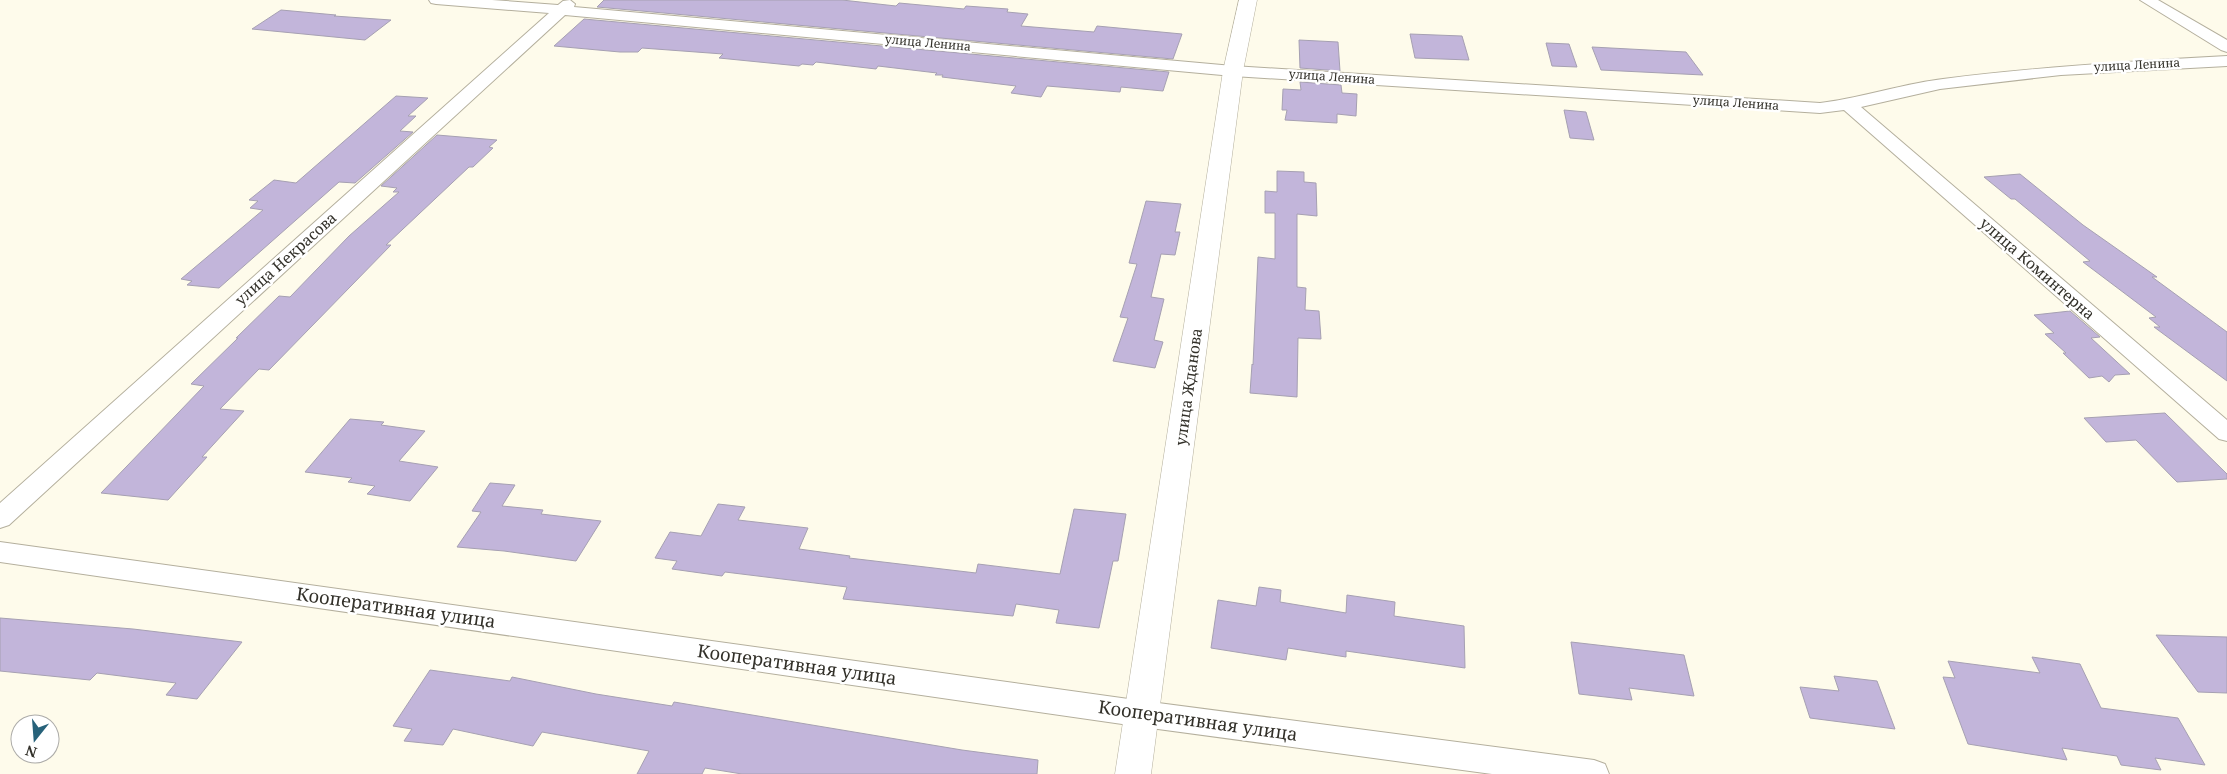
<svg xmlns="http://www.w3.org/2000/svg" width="2227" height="774" font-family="'Noto Serif',serif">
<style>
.building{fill:#c2b5da;stroke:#a6a0b2}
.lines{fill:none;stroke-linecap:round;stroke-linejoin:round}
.minor-casing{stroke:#b4af9d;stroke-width:2}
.tertiary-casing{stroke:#b4af9d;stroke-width:1}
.minor{fill:#fff;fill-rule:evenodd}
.tertiary{fill:#fff;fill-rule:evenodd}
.labels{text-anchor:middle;stroke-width:5;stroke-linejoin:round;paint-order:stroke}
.far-street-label{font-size:12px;fill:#323029;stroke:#fff}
.street-label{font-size:15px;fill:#323029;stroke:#fff}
.near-street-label{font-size:18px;fill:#323029;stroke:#fff}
</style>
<rect width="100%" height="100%" fill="#fefbeb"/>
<!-- building -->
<g class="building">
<path d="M 604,0 L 842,0 L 896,6 L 899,3 L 964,9 L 966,6 L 1008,9 L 1007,12 L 1028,14 L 1021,26 L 1094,32 L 1097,26 L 1182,34 L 1173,59 L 597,7 Z"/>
<path d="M 281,10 L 336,15 L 334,16 L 391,20 L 365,40 L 252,29 Z"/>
<path d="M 584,19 L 1169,72 L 1163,91 L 1121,87 L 1120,92 L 1047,86 L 1041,97 L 1011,93 L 1016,86 L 942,77 L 943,75 L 935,75 L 937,73 L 878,66 L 876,69 L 816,62 L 813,65 L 802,64 L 799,66 L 719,58 L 723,54 L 642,48 L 638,52 L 620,52 L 554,46 Z"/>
<path d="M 1410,34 L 1462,36 L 1469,60 L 1415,58 Z"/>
<path d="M 1299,40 L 1338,42 L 1340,71 L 1300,68 Z"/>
<path d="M 1546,43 L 1569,44 L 1577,67 L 1552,66 Z"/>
<path d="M 1592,47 L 1686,52 L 1703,75 L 1601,70 Z"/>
<path d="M 1300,82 L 1341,85 L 1342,93 L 1357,94 L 1356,116 L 1337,114 L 1337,123 L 1285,120 L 1287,110 L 1282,110 L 1283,89 L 1301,90 Z"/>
<path d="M 396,96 L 428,98 L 408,116 L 416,116 L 400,131 L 413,132 L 355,183 L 339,182 L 219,288 L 187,285 L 192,281 L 181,279 L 263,210 L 250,208 L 258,201 L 249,200 L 274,180 L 296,183 Z"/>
<path d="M 1564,110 L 1586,112 L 1594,140 L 1570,138 Z"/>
<path d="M 437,135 L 497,140 L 489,147 L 493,148 L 473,167 L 469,167 L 386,245 L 391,245 L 269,370 L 259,369 L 220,409 L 244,411 L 202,457 L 207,457 L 168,500 L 101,493 L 204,386 L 191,384 L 238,338 L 236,338 L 279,296 L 290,297 L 349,236 L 399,192 L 393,192 L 397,188 L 381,186 Z"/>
<path d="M 1277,171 L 1304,172 L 1304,182 L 1316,183 L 1317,216 L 1297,214 L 1297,287 L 1306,288 L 1305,310 L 1319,311 L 1321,339 L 1298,338 L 1297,397 L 1250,393 L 1252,364 L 1253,365 L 1258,257 L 1275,259 L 1275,213 L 1265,213 L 1265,191 L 1277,192 Z"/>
<path d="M 2020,174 L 2083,225 L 2157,277 L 2152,277 L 2227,332 L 2227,381 L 2154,327 L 2160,327 L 2149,318 L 2156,317 L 2083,262 L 2090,261 L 2015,199 L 2011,199 L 1984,177 Z"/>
<path d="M 1146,201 L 1181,204 L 1175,232 L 1180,232 L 1175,255 L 1161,254 L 1151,297 L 1164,299 L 1154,340 L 1163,342 L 1155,368 L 1113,361 L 1128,318 L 1120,317 L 1137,264 L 1129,263 Z"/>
<path d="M 2070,311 L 2100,337 L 2091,338 L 2130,374 L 2115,375 L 2109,382 L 2102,376 L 2089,378 L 2063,353 L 2066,353 L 2045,334 L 2054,333 L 2034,315 Z"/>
<path d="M 2165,413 L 2227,474 L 2227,479 L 2177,482 L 2136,440 L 2106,442 L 2084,418 Z"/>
<path d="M 350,419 L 384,422 L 381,425 L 425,431 L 399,461 L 438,467 L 410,501 L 367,494 L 375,486 L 348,482 L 352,478 L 305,472 Z"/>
<path d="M 490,483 L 515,485 L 502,506 L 543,510 L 541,514 L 601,521 L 576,561 L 504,551 L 457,547 L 481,512 L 472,511 Z"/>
<path d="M 718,504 L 745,507 L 738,520 L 808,528 L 799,549 L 850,556 L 849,558 L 976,573 L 978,564 L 1060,574 L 1074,509 L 1126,514 L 1118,561 L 1113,561 L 1099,628 L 1056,623 L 1059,610 L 1016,604 L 1013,616 L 843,599 L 847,587 L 725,572 L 722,576 L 672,569 L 677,561 L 655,558 L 670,532 L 701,536 Z"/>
<path d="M 1259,587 L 1281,590 L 1280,602 L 1346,613 L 1347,595 L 1395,602 L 1394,616 L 1464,626 L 1465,668 L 1346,651 L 1346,657 L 1288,648 L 1286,660 L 1211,648 L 1218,600 L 1256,606 Z"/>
<path d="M 0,618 L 133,629 L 242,642 L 197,699 L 166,695 L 176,683 L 97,673 L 90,680 L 0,671 Z"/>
<path d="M 2156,635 L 2227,637 L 2227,693 L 2198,692 Z"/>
<path d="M 1571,642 L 1684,655 L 1694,696 L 1629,688 L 1632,700 L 1579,694 Z"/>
<path d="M 2032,657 L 2080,664 L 2101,708 L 2178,718 L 2205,765 L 2155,758 L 2161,770 L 2121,765 L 2117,756 L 2062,748 L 2067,760 L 1968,744 L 1943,677 L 1955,678 L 1948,661 L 2040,673 Z"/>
<path d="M 430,670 L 510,681 L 512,677 L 596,694 L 672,706 L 674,702 L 962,750 L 1038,760 L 1037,774 L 742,774 L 705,768 L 702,774 L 637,774 L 649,751 L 542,732 L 533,746 L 453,729 L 443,745 L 404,741 L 412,729 L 393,726 Z"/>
<path d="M 1834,676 L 1877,681 L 1895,729 L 1810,718 L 1800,687 L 1839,691 Z"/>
</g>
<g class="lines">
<!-- minor casing -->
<g class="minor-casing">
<g id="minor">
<path d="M 429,0 L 492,0 L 558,5 L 563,1 L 570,0 L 575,4 L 574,7 L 1233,66 L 1820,103 C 1862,98 1901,84 1943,79 C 2037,67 2132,61 2227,56 L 2227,66 L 2061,75 L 1940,89 L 1861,107 L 2227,420 L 2227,441 L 2219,439 L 1844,110 L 1820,113 L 1233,76 L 565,15 L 9,525 L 0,528 L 0,503 L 549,13 L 436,4 L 431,3 Z"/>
<path d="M 2140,0 L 2158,0 L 2227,40 L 2227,52 L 2221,50 Z"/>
<path d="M 0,542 L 1143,701 L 1594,760 L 1605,764 L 1609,774 L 1492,774 L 1143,727 L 0,562 Z"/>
</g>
</g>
<!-- tertiary casing -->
<g class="tertiary-casing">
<path id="tertiary" d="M 1239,0 L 1257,0 L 1243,71 L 1151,774 L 1115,774 L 1223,71 Z"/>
</g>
<!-- minor -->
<use href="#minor" class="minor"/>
<!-- tertiary -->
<use href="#tertiary" class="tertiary"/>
</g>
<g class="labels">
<!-- far-street labels -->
<g class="far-street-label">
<text transform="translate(928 43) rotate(5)" y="4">улица Ленина</text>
<text transform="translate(2137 65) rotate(-3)" y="4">улица Ленина</text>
<text transform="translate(1332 77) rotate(4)" y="4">улица Ленина</text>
<text transform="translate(1736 103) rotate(4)" y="4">улица Ленина</text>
</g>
<!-- street labels -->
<g class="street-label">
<text transform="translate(286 259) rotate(-42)" y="5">улица Некрасова</text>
<text transform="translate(2037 269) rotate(41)" y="5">улица Коминтерна</text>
<text transform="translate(1189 387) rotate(-82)" y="5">улица Жданова</text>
</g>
<!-- near-street labels -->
<g class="near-street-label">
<text transform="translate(396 608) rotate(8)" y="6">Кооперативная улица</text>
<text transform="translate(797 665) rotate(8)" y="6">Кооперативная улица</text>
<text transform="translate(1198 721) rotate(8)" y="6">Кооперативная улица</text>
</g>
</g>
<!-- north arrow -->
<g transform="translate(35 739) rotate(197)"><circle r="24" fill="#ffffff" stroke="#adaca9"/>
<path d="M0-4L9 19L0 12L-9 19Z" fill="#27627a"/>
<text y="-8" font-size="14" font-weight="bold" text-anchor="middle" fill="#323029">N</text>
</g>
</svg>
